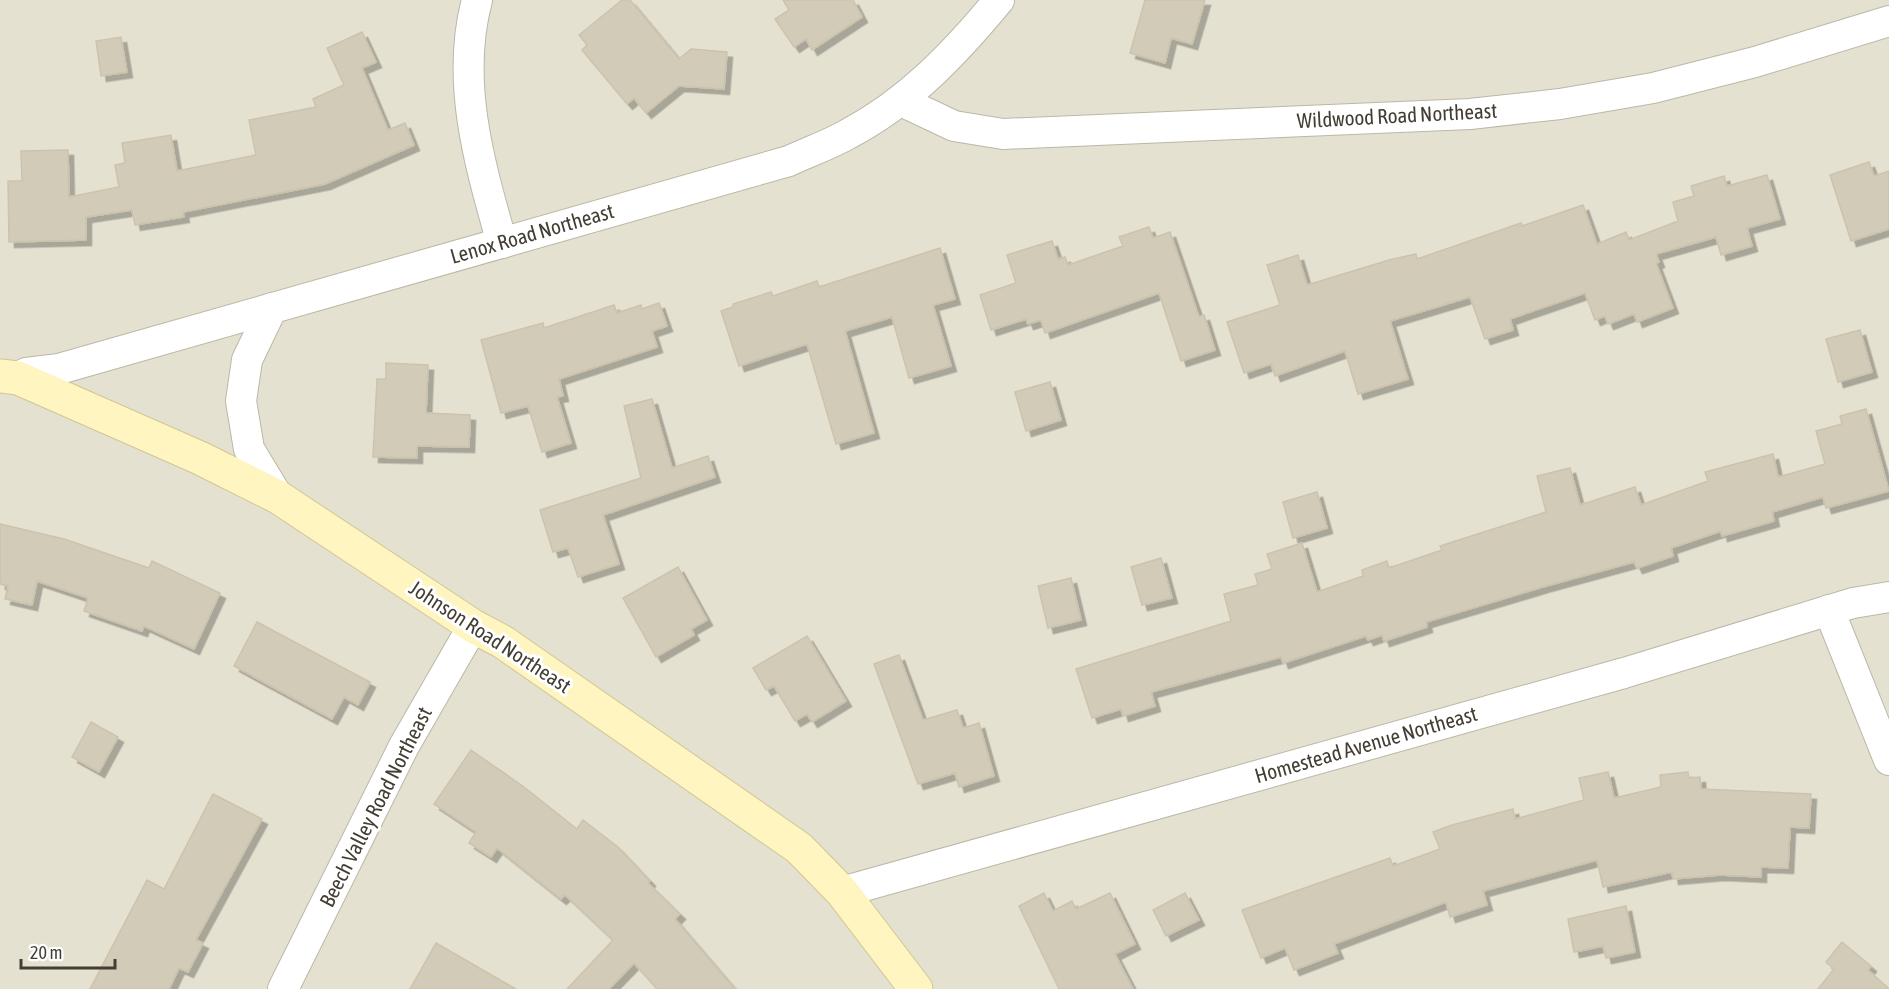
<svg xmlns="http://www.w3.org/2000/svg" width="1889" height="989" font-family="'Asap Condensed',sans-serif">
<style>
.residential{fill:#e5e1d1}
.building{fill:#d2cbb8;stroke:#cdc3ac;stroke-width:1.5;filter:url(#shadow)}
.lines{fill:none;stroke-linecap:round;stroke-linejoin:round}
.street-casing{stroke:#bcb7a6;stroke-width:32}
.secondary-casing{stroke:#d1c693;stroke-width:35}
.street{stroke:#fff;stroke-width:30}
.secondary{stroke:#fef5c0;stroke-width:33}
.labels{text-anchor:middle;stroke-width:6;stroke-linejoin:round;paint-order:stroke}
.street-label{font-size:21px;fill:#433e33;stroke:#fff}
</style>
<defs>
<filter id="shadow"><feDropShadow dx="5.5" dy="5.5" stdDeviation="0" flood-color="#0004"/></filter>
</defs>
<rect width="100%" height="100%" fill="#f1eee3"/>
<!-- residential -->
<rect class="residential" x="0" y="0" width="1889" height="989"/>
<!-- building -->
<g class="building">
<path d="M 622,0 L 630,0 L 679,59 L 691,49 L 727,52 L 724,89 L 679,86 L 646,113 L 634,98 L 627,104 L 582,50 L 587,45 L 579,35 Z"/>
<path d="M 783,0 L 853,0 L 862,17 L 812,50 L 806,39 L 794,47 L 775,19 L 789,10 Z"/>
<path d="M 1145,0 L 1205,0 L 1192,44 L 1171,38 L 1165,63 L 1130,53 Z"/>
<path d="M 362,32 L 376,62 L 362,68 L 388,130 L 405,123 L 414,145 L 325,184 L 183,212 L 184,217 L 135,225 L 132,210 L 86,217 L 86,240 L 9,242 L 8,181 L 22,181 L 21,151 L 68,150 L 69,197 L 119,187 L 115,165 L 125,163 L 122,143 L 171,135 L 177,171 L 256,155 L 249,120 L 316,107 L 313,99 L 344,85 L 327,48 Z"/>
<path d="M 121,37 L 127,72 L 101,76 L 96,41 Z"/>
<path d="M 1869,162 L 1874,176 L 1889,171 L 1889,229 L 1851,241 L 1830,175 Z"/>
<path d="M 1767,175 L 1780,219 L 1747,228 L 1752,246 L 1721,255 L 1716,237 L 1656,254 L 1659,262 L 1656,263 L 1673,308 L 1637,322 L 1634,314 L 1608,324 L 1605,316 L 1595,320 L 1585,293 L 1510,319 L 1513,330 L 1485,339 L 1470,297 L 1390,321 L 1408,379 L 1358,394 L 1345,351 L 1275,376 L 1271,364 L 1244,373 L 1227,322 L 1280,305 L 1267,265 L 1298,255 L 1307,285 L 1389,260 L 1416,254 L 1417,259 L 1521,223 L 1522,226 L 1583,205 L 1597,244 L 1626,232 L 1629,240 L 1678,221 L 1673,202 L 1694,196 L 1691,186 L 1724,176 L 1727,186 Z"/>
<path d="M 1149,227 L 1153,238 L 1170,232 L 1199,317 L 1204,315 L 1215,350 L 1181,361 L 1159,293 L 1045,333 L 1041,320 L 1028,324 L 1026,319 L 991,330 L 980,295 L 1016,283 L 1007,255 L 1052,241 L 1058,259 L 1065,257 L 1068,265 L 1123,246 L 1119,237 Z"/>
<path d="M 940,248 L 955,299 L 933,305 L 951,366 L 909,378 L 892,317 L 845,331 L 874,433 L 836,444 L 807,344 L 739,366 L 721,311 L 733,307 L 733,304 L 771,292 L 773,296 L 817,281 L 819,287 Z"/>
<path d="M 659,303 L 667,326 L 652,331 L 657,347 L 559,379 L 563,396 L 557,397 L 571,443 L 542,452 L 528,406 L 501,413 L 481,340 L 543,323 L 544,328 L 614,305 L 617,313 L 641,305 L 642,309 Z"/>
<path d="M 1860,330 L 1872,372 L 1838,382 L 1826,339 Z"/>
<path d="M 386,363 L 428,365 L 426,413 L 470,415 L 469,447 L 417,446 L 417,458 L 373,457 L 377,379 L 386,379 Z"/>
<path d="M 1050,382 L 1061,420 L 1026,431 L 1015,392 Z"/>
<path d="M 652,399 L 672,468 L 708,456 L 715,477 L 603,515 L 619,564 L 578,577 L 568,548 L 553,552 L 540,510 L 641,478 L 624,406 Z"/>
<path d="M 1866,409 L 1889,491 L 1826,508 L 1823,497 L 1772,512 L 1774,521 L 1722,536 L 1721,531 L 1671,548 L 1673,556 L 1637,568 L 1634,562 L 1546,586 L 1426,622 L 1427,627 L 1384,641 L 1382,635 L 1368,640 L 1366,636 L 1283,663 L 1281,657 L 1151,692 L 1155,706 L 1123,716 L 1121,709 L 1092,718 L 1076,669 L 1231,621 L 1224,594 L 1258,585 L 1255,574 L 1272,569 L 1267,554 L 1302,543 L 1317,592 L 1363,576 L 1362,570 L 1387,561 L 1389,568 L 1442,550 L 1440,546 L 1546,512 L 1537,476 L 1570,468 L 1580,505 L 1635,487 L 1641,505 L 1708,481 L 1705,472 L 1773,454 L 1778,477 L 1825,464 L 1816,431 L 1842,424 L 1840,416 Z"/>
<path d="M 1317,492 L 1327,528 L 1293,538 L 1283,502 Z"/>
<path d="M 0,524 L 64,539 L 149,568 L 152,561 L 220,593 L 194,649 L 144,626 L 142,631 L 84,611 L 88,598 L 37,581 L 32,605 L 5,599 L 8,586 L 0,584 Z"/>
<path d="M 1161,558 L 1172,598 L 1142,605 L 1131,567 Z"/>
<path d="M 678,567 L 707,620 L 691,629 L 694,635 L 656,657 L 623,598 Z"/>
<path d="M 1071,578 L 1081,620 L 1048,628 L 1038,586 Z"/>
<path d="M 257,622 L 370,682 L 358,705 L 344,697 L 332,719 L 234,666 Z"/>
<path d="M 807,636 L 846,701 L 812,722 L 807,714 L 795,721 L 774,686 L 766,690 L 753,668 Z"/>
<path d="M 899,655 L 923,720 L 957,710 L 963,728 L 979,723 L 994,776 L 959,787 L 955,773 L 918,784 L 874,664 Z"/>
<path d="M 91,722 L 118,737 L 99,772 L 72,757 Z"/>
<path d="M 471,750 L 524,787 L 577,829 L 583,820 L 618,847 L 650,881 L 648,883 L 680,914 L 675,919 L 735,989 L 657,989 L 634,963 L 609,989 L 567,989 L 613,940 L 565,895 L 561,899 L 497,848 L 491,857 L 469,843 L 476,832 L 434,804 Z"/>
<path d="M 1608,772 L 1614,798 L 1661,787 L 1660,775 L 1688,772 L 1689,778 L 1700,777 L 1701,789 L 1811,794 L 1809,828 L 1790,827 L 1788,868 L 1761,867 L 1761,877 L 1720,875 L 1673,879 L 1672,872 L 1603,887 L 1597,860 L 1483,891 L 1487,905 L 1450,917 L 1446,902 L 1334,944 L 1338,953 L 1294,970 L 1285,948 L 1261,958 L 1242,910 L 1390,858 L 1393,866 L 1440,849 L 1433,832 L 1452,825 L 1513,809 L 1515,819 L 1584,800 L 1579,778 Z"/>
<path d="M 213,794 L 262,819 L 196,940 L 203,943 L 188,972 L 179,968 L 169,989 L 90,989 L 147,880 L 164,889 Z"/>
<path d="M 1044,893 L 1053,911 L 1072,901 L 1076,909 L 1110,893 L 1135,944 L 1115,954 L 1133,989 L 1059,989 L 1019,906 Z"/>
<path d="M 1185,893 L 1199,920 L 1166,936 L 1153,910 Z"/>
<path d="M 1626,906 L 1635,952 L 1606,958 L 1603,946 L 1574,952 L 1568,919 Z"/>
<path d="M 1842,942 L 1871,966 L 1868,970 L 1889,989 L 1818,989 L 1834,969 L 1826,962 Z"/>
<path d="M 436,943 L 516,989 L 410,989 Z"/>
</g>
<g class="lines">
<!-- street casing -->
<g class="street-casing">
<g id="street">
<path d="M 477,0 C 455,82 480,165 502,243"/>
<path d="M 901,101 L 954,126 L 1003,134 L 1470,114 L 1560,104 L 1653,88 L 1755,62 L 1889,21"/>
<path d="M 272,308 L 247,360 L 241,401 L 249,449 L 278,497"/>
<path d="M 18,378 L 26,373 L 59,369 L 789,161 C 808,152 829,145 848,134 C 909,102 956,52 999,0"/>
<path d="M 1829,610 L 1889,760"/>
<path d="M 842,892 L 1624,673 L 1853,603 L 1889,597"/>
<path d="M 283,989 L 404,746 L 473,626"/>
</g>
</g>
<!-- secondary casing -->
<g class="secondary-casing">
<path id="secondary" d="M 0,376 L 18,378 L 200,458 L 278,497 L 473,626 L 503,642 L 799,848 L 842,892 L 916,989"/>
</g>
<!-- street -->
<use href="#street" class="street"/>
<!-- secondary -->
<use href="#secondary" class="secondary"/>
</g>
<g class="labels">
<!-- street labels -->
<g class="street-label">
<text transform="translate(1397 116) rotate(-3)" y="7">Wildwood Road Northeast</text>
<text transform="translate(532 234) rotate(-16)" y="7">Lenox Road Northeast</text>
<text transform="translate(490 637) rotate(33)" y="7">Johnson Road Northeast</text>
<text transform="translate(1366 745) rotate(-16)" y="7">Homestead Avenue Northeast</text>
<text transform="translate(376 807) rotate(-63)" y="7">Beech Valley Road Northeast</text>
</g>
</g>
<!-- scale -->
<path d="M21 959v9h94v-9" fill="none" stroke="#433e33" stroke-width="3"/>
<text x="30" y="959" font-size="18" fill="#433e33" stroke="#ffffff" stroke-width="4.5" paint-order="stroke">20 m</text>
</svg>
